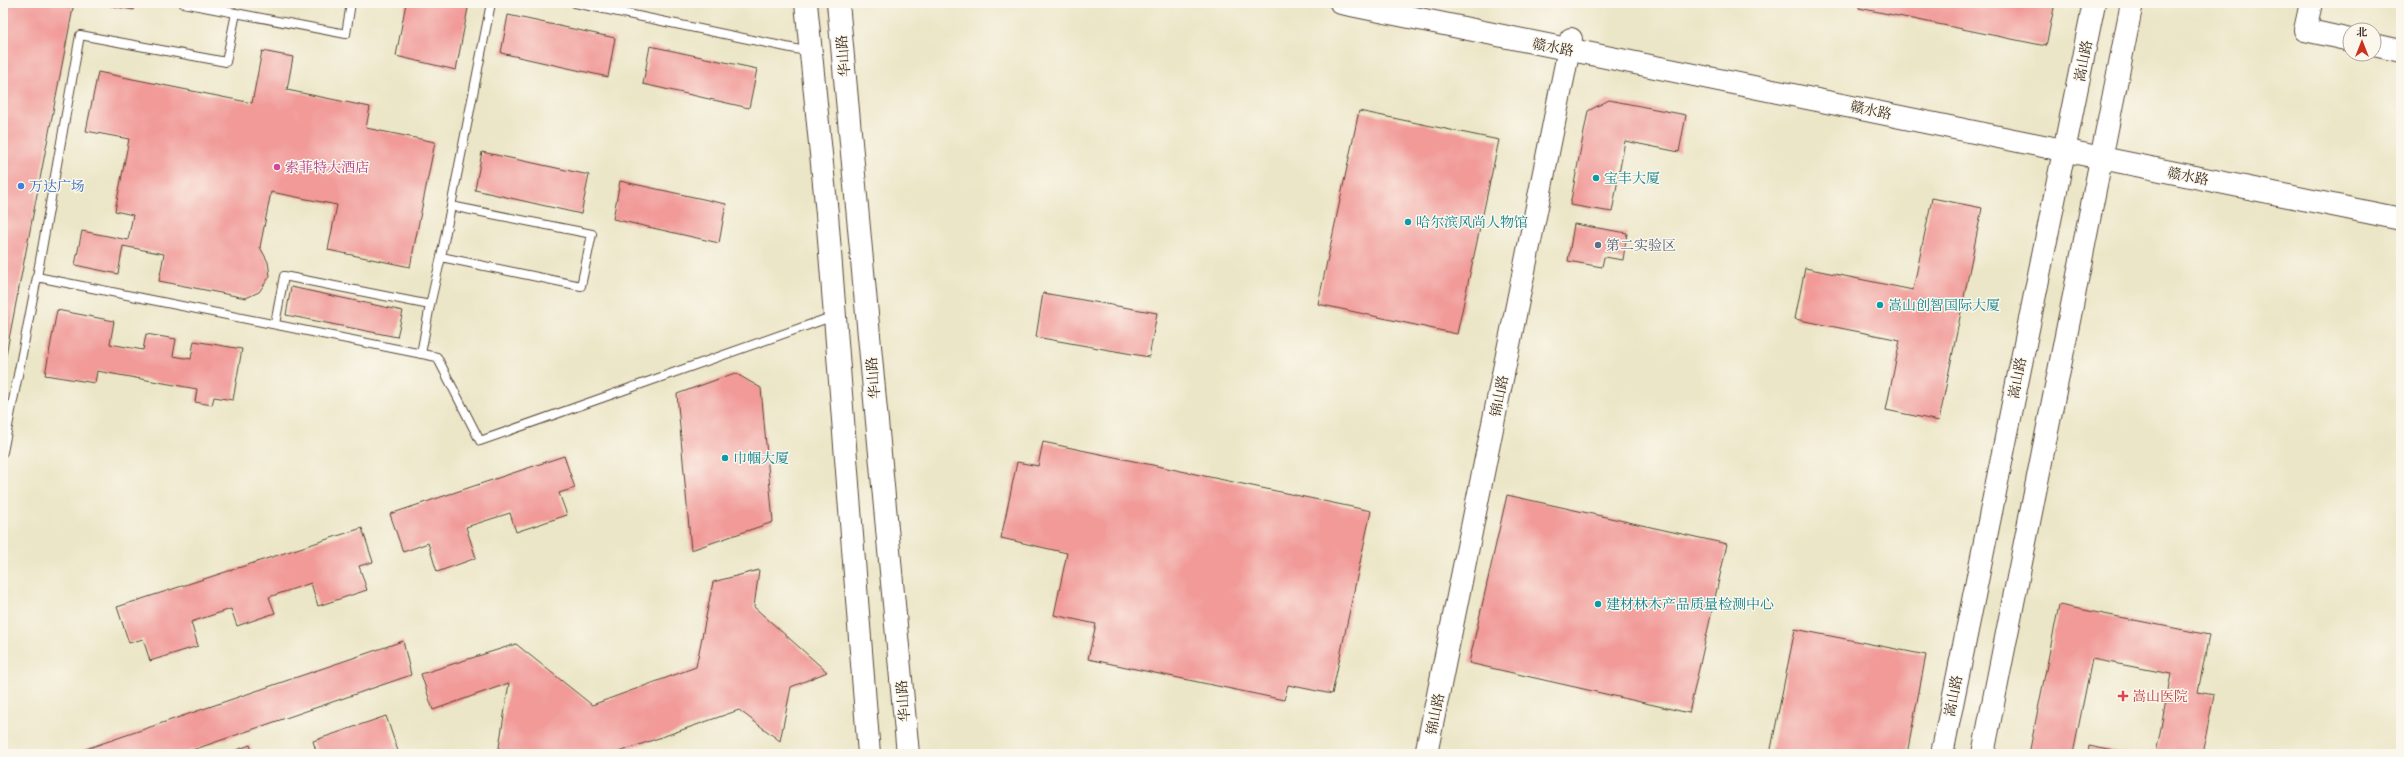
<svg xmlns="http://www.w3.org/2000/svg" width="2404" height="757" font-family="Cardo,'Noto Serif SC',serif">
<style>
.building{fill:#f19a98}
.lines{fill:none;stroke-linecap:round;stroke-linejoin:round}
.lane-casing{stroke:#564638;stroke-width:10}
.secondary-casing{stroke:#564638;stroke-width:24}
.lane{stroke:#fff;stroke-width:8}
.secondary{stroke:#fff;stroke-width:22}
.hotel-dot{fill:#d1479c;stroke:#fbf7ec;stroke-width:1.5}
.culture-dot{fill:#0f9aa8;stroke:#fbf7ec;stroke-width:1.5}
.shop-dot{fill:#3f7fe0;stroke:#fbf7ec;stroke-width:1.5}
.service-dot{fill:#5c6f8a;stroke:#fbf7ec;stroke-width:1.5}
.health-dot{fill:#e0444e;stroke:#fbf7ec;stroke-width:1.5}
.labels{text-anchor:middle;stroke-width:3;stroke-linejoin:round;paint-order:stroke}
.street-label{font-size:14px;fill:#3b2a1e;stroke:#fbf7ec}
.hotel-label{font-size:14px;fill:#b23c85;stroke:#fbf7ec;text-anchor:start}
.culture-label{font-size:14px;fill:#0d838f;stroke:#fbf7ec;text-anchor:start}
.shop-label{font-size:14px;fill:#366cbe;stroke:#fbf7ec;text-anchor:start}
.service-label{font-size:14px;fill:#4e5e75;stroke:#fbf7ec;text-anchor:start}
.health-label{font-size:14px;fill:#be3a42;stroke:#fbf7ec;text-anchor:start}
</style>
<rect width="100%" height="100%" fill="#fbf7ec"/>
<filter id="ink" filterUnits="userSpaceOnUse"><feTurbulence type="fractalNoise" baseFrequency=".025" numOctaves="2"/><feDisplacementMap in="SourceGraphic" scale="8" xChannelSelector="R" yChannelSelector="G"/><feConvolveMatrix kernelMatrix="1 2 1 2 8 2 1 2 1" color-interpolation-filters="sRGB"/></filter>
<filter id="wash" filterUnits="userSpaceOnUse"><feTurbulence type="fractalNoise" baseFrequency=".012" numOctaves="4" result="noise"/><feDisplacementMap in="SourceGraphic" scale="16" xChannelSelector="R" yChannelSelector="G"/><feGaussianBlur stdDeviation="0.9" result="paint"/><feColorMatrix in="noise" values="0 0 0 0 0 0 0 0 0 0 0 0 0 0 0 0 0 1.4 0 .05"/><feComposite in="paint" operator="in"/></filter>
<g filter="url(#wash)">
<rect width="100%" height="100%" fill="#ece6c8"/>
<g id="blocks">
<!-- building -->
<g class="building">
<path d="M 3,3 L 74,3 L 4,365 L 3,364 Z"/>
<path d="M 95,3 L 135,3 L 134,10 Z"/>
<path d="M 406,3 L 469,3 L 456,70 L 396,56 Z"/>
<path d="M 1860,3 L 2055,3 L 2046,46 L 1859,8 Z"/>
<path d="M 508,15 L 615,38 L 608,77 L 501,53 Z"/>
<path d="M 650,46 L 757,69 L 749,108 L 643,84 Z"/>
<path d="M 262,51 L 293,57 L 287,90 L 370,107 L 366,128 L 435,142 L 410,267 L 328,250 L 337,205 L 271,192 L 260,247 L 268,262 L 270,276 L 259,292 L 246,298 L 159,281 L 164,254 L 123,246 L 118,274 L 75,265 L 82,231 L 128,240 L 133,215 L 115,211 L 129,139 L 86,131 L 98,72 L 252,103 Z"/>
<path d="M 1609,100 L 1686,115 L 1679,152 L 1625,141 L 1612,212 L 1570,205 L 1588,111 Z"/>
<path d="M 1359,111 L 1499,140 L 1457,334 L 1318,304 Z"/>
<path d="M 482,152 L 589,175 L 581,214 L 475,190 Z"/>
<path d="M 620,181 L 726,204 L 719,243 L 613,219 Z"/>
<path d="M 1932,198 L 1982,208 L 1939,421 L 1886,410 L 1900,340 L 1795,319 L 1805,268 L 1913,290 Z"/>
<path d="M 1574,224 L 1627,233 L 1623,260 L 1604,257 L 1602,267 L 1568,261 Z"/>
<path d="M 291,287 L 403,311 L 397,337 L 286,315 Z"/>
<path d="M 1043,293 L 1157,313 L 1149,357 L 1036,337 Z"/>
<path d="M 57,310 L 114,321 L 110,344 L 143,350 L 146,334 L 176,339 L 173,356 L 191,359 L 194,341 L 242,349 L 233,400 L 214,397 L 212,405 L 195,402 L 197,389 L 97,371 L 95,383 L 45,375 Z"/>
<path d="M 735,373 L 761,388 L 773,522 L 691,550 L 677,394 Z"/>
<path d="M 1043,442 L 1371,511 L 1332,694 L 1288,685 L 1284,700 L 1088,659 L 1096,624 L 1054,615 L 1067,553 L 1001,538 L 1017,462 L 1038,466 Z"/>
<path d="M 564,456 L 575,488 L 559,493 L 567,515 L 516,532 L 510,513 L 466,527 L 476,558 L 437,572 L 428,543 L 403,552 L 390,514 Z"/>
<path d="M 1507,495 L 1727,544 L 1689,713 L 1469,663 Z"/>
<path d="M 362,528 L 373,562 L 359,566 L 367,590 L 318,606 L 311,583 L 269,597 L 275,613 L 237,626 L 231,609 L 191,622 L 198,646 L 150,661 L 143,639 L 129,643 L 117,607 Z"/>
<path d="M 759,570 L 754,607 L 827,672 L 791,687 L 780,741 L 739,710 L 613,754 L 498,754 L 509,683 L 433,710 L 421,674 L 516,644 L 592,705 L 696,667 L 713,582 Z"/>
<path d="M 2059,605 L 2209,635 L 2198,692 L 2214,695 L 2202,754 L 2156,754 L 2171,674 L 2092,659 L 2073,754 L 2029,754 Z"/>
<path d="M 1795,629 L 1926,655 L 1907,754 L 1770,754 Z"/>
<path d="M 403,641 L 411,675 L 181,754 L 71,754 Z"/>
<path d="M 386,716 L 399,754 L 317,754 L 313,741 Z"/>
<path d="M 250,745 L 253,754 L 225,754 Z"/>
<path d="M 2089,746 L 2124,753 L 2124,754 L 2088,754 Z"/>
</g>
</g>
</g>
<g filter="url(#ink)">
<use href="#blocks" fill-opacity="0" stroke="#564638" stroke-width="1"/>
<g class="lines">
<!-- lane casing -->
<g class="lane-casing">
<g id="lane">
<path d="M 183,3 L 346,34 L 351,3"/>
<path d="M 575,3 L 810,52"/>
<path d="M 451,206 L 592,234 L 581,286 L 441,257 L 491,3"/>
<path d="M 37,277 L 80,35 L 226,62 L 236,13"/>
<path d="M 275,324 L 284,276 L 430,305 L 441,257"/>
<path d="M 421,354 L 430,305"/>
<path d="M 3,452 L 37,277 L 437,357 L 480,441 L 834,316"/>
</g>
</g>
<!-- secondary casing -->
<g class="secondary-casing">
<g id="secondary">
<path d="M 806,3 L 827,214 L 869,754"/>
<path d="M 838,3 L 908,754"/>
<path d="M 1341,3 L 2401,219"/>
<path d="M 2311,3 L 2305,30 L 2350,40"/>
<path d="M 2374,45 L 2401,51"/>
<path d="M 1426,754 L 1571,39"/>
<path d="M 1942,754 L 2094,3"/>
<path d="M 1983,754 L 2132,3"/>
</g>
</g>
<!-- lane -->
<use href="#lane" class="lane"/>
<!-- secondary -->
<use href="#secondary" class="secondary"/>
</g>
</g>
<!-- markers -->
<circle class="hotel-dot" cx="277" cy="167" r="4"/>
<g class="culture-dot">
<circle cx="1596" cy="178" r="4"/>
<circle cx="1408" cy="222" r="4"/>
<circle cx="1880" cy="305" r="4"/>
<circle cx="725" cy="458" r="4"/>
<circle cx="1598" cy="604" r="4"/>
</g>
<circle class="shop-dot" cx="21" cy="186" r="4"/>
<circle class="service-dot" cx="1598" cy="245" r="4"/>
<path class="health-dot" d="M2121 690h4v4h4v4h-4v4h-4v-4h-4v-4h4z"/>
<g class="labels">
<!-- street labels -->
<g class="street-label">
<text transform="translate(1553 47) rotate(11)" y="5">赣水路</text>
<text transform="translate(843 56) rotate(-95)" y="5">华山路</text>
<text transform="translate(2083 61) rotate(-79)" y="5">嵩山路</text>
<text transform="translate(1871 110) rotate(12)" y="5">赣水路</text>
<text transform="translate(2188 176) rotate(11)" y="5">赣水路</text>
<text transform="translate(873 378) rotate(-95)" y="5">华山路</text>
<text transform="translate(2017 378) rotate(-79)" y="5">嵩山路</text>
<text transform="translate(1499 396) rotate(-79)" y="5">锦山路</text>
<text transform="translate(1953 696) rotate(-79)" y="5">嵩山路</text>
<text transform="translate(903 701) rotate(-95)" y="5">华山路</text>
<text transform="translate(1435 714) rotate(-79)" y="5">锦山路</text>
</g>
<!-- hotel labels -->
<g class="hotel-label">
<text x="285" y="172">索菲特大酒店</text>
</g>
<!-- culture labels -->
<g class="culture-label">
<text x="1604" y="183">宝丰大厦</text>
<text x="1416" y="227">哈尔滨风尚人物馆</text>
<text x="1888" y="310">嵩山创智国际大厦</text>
<text x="733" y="463">巾帼大厦</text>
<text x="1606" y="609">建材林木产品质量检测中心</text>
</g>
<!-- shop labels -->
<g class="shop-label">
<text x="29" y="191">万达广场</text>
</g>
<!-- service labels -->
<g class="service-label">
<text x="1606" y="250">第二实验区</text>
</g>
<!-- health labels -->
<g class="health-label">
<text x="2132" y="701">嵩山医院</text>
</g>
</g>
<!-- margin -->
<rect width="2404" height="757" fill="none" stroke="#fbf7ec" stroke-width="16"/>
<!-- north arrow -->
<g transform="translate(2362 42)"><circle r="19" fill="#fbf7ec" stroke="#aea59a"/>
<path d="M0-3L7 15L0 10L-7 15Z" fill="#c8321e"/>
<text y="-6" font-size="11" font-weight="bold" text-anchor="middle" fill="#3b2a1e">北</text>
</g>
</svg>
